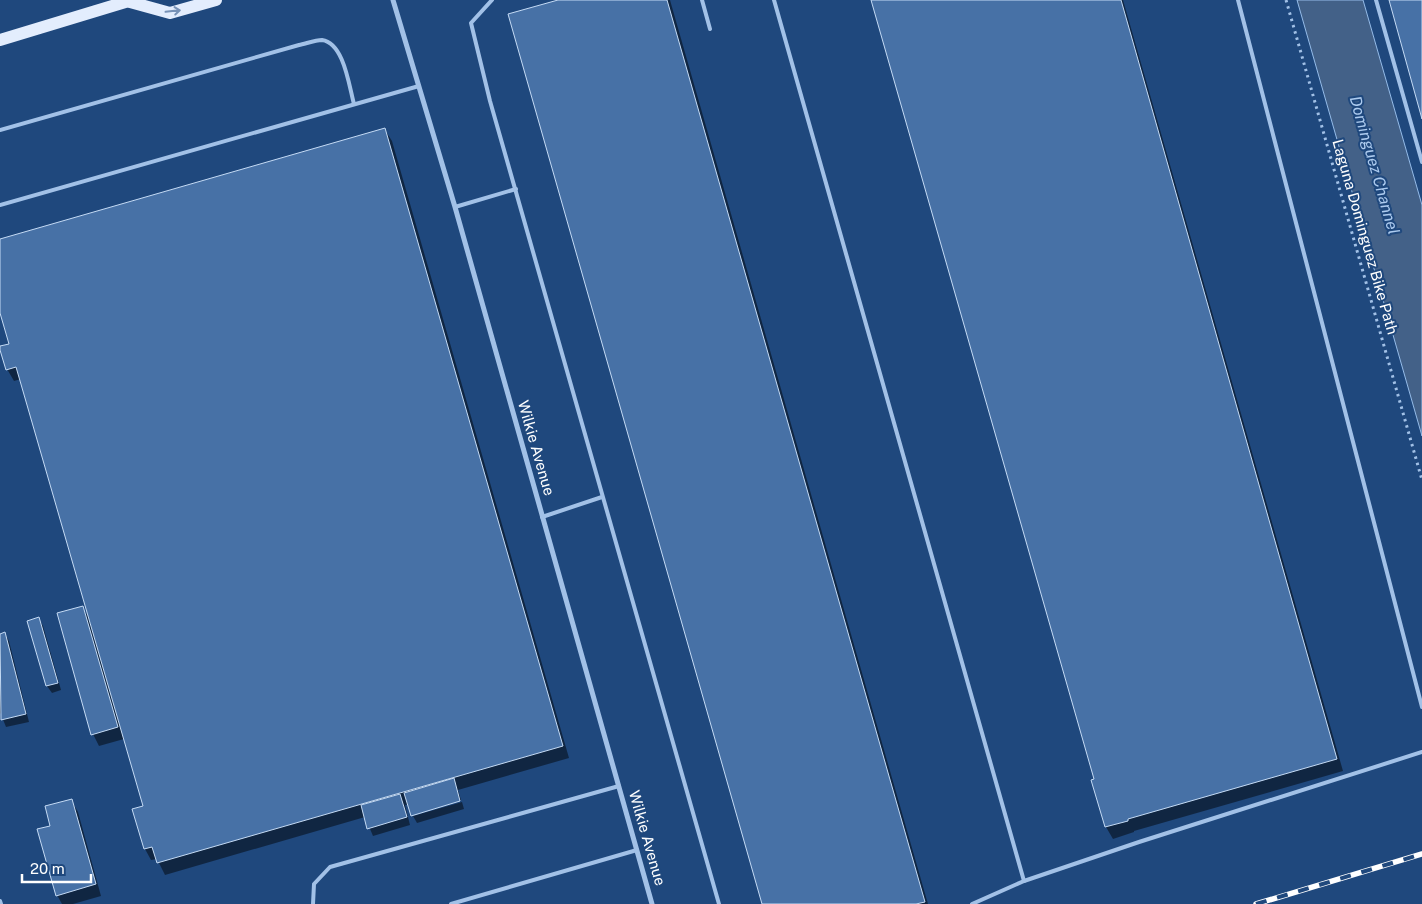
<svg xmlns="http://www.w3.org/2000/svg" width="1422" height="904" font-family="'Public Sans',sans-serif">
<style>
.water{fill:#436188;stroke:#95bce9}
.shadow{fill:#0007}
.building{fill:#4771a6;stroke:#c5dbf5}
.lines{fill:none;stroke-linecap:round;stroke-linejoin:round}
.path{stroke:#a2c1e7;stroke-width:3;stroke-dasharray:2.5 4;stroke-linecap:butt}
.service{stroke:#a2c1e7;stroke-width:4}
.minor{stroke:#a2c1e7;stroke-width:5}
.primary{stroke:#e3edfd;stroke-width:12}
.rail-casing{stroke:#fff;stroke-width:5.5}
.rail{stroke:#1f487d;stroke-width:4;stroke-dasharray:11;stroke-linecap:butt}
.oneway{stroke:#7792b7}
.labels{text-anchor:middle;stroke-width:4;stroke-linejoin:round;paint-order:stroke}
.street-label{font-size:15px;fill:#fff;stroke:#1f487d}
.water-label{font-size:16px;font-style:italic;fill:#adcbef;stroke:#1f487d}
</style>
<rect width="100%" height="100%" fill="#1f487d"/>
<!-- water -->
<path class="water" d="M 1297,0 L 1363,0 L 1422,205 L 1422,436 Z"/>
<!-- shadow -->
<g class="shadow">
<path d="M 562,0 L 670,0 L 928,904 L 764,904 Z"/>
<path d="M 872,0 L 1123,0 L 1343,771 L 1134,831 L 1134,832 L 1113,839 L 1106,827 L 1093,781 L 1095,780 Z"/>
<path d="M 385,130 L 392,141 L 569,758 L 458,790 L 461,800 L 412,814 L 409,804 L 405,805 L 410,825 L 373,836 L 365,817 L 165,875 L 157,859 L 151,860 L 145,849 L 144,807 L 124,739 L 99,746 L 93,734 L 82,607 L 89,618 L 21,379 L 14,381 L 7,369 L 10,345 L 0,309 L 0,240 Z"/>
<path d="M 39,619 L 43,626 L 61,690 L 52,693 L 47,686 Z"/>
<path d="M 5,634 L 9,641 L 29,722 L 6,727 L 0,712 L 0,635 Z"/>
<path d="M 71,800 L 78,812 L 101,896 L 73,904 L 62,904 L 57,895 L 51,827 Z"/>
<path d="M 462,802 L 464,809 L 417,823 L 413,816 Z"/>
</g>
<!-- building -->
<g class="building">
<path d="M 558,0 L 667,0 L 925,902 L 916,904 L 762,904 L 508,14 Z"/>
<path d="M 871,0 L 1121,0 L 1337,759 L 1128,819 L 1128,821 L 1105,827 L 1091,780 L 1094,779 Z"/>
<path d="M 1389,0 L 1422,0 L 1422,119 Z"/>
<path d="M 385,128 L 563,746 L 157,863 L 152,847 L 144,849 L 132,809 L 143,806 L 16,367 L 6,370 L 0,350 L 0,346 L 9,344 L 0,313 L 0,239 Z"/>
<path d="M 83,606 L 118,727 L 91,735 L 57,613 Z"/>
<path d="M 39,617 L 58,683 L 46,686 L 27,621 Z"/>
<path d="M 5,632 L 26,714 L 1,720 L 0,634 Z"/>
<path d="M 454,778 L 460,801 L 411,816 L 404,793 Z"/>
<path d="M 400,794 L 407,817 L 367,829 L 361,805 Z"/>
<path d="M 72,799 L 96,884 L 56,896 L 37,829 L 50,826 L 45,806 Z"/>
</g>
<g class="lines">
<!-- path -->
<path class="path" d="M 1286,0 L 1422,480"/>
<!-- service -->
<g class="service">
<path d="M 492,0 L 471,23 L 490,101 L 719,904"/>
<path d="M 702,0 L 710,29"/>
<path d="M 774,0 L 1024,881"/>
<path d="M 1238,0 L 1422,707"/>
<path d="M 1376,0 L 1422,162"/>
<path d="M 0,130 L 299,45 C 305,44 315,40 322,40 C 344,43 349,86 354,104"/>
<path d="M 0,205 L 419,86"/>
<path d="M 455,207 L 516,189"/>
<path d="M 542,517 L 602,497"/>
<path d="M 0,901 L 1,904"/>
<path d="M 313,904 L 314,884 L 330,867 L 619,786"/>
<path d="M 451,904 L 637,850"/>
<path d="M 972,904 L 1024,881 L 1139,842 L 1422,752"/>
</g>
<!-- minor -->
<path class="minor" d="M 393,0 L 455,207 L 652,904"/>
<!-- primary -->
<g class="primary">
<path d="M 130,2 L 170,13 L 216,0"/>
<path d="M 0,40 L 132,0"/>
</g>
<!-- rail casing -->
<g class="rail-casing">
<path id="rail" d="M 1256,904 L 1422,854"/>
</g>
<!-- rail -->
<use href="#rail" class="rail"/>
</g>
<!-- one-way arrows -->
<defs><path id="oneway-shaft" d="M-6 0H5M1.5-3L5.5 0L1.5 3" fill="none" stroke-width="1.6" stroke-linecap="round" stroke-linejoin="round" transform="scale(1.25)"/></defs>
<use class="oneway" href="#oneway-shaft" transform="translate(173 11) rotate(-6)"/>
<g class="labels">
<!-- street labels -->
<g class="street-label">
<text transform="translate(1365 237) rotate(74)" y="5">Laguna Dominguez Bike Path</text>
<text transform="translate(536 448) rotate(74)" y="5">Wilkie Avenue</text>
<text transform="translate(647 838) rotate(74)" y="5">Wilkie Avenue</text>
</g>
<!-- water labels -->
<g class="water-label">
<text transform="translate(1375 165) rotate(74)" y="6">Dominguez Channel</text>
</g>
</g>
<!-- scale -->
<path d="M22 874v8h69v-8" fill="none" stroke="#ffffff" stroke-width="2.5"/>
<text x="30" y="874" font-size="15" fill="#ffffff" stroke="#1f487d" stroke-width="4" paint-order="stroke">20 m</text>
</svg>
